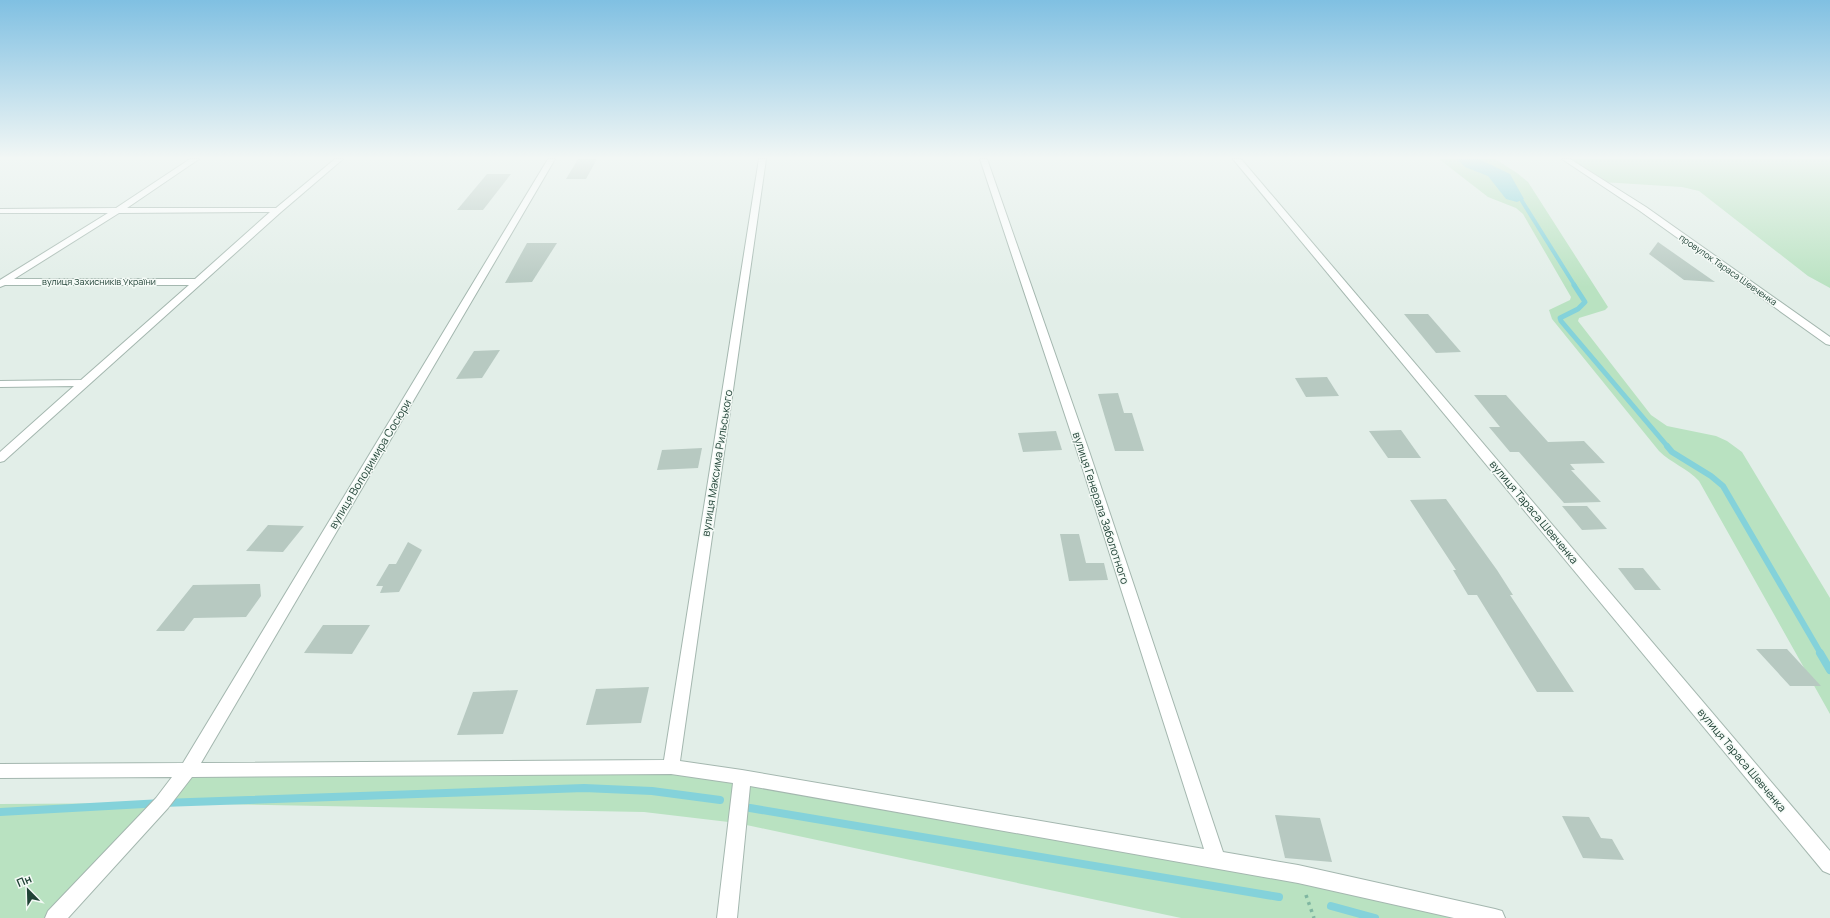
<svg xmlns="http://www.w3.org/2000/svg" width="1830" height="918" font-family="Manrope,sans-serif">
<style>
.green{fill:#b9e2c1}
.water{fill:#84d2da}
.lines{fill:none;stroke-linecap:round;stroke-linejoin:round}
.stream-far3{stroke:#84d2da;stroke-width:4}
.stream-far2{stroke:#84d2da;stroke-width:5}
.stream-far1{stroke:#84d2da;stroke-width:6}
.stream{stroke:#84d2da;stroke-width:8}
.building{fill:#b7c9c1}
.minor-casing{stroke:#a4b7af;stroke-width:2}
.tertiary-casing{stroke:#a4b7af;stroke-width:2}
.path{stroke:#7fb6a1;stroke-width:3.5;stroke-dasharray:3 4.5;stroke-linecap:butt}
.minor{fill:#fff;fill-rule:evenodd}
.tertiary{fill:#fff;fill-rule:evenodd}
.labels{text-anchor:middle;stroke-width:3;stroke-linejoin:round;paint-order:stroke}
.far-street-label{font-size:9px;fill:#204236;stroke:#f4faf6}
.street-label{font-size:11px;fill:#204236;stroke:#f4faf6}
</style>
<rect width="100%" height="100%" fill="#e2eee8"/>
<!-- green -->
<g class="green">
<path d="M 1439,159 L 1495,159 L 1517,173 L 1528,182 L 1608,307 L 1605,310 L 1579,318 L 1578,321 L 1651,415 L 1667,426 L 1716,436 L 1727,441 L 1742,452 L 1830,598 L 1830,714 L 1699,481 C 1687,468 1671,463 1659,451 L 1552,319 L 1549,310 L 1570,300 L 1571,297 L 1523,214 L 1516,208 L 1488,197 Z"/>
<path d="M 1565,159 L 1830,159 L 1830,288 L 1808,276 L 1699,191 L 1682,187 L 1602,182 Z"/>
<path d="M 671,767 L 1495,918 L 1181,918 L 737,823 L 644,812 L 162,803 L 55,918 L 0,918 L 0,804 L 162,803 L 188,769 Z"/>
</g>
<!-- water -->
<path class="water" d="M 1457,159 L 1479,159 L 1510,174 L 1524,199 L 1517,202 L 1506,199 L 1488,176 L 1465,167 Z"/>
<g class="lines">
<!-- stream-far3 -->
<path class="stream-far3" d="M 1522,201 L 1575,286"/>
<!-- stream-far2 -->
<path class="stream-far2" d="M 1574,285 L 1585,302 L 1578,309 L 1560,318 L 1561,321 L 1668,447"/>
<!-- stream-far1 -->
<path class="stream-far1" d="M 1667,446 L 1672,452 L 1711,476 L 1723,486 L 1821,654"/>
<!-- stream -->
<g class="stream">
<path d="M 1820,653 L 1830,670"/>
<path d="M 750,808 L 1279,897"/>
<path d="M 0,812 L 162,803 L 584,788 L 652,791 L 720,800"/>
<path d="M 1331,906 L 1375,918"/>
</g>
</g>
<!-- building -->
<g class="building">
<path d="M 578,159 L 597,159 L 586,179 L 566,179 Z"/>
<path d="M 487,174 L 511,174 L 483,210 L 457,210 Z"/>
<path d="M 1658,242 L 1715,282 L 1684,280 L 1649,254 Z"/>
<path d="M 527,243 L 557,243 L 532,282 L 505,283 Z"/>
<path d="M 1404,314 L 1428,314 L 1461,352 L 1436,353 Z"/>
<path d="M 500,350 L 482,378 L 456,379 L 474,351 Z"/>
<path d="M 1327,377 L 1339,396 L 1306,397 L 1295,378 Z"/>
<path d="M 1118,393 L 1124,413 L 1132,413 L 1144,451 L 1115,451 L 1098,394 Z"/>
<path d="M 1474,395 L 1506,395 L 1548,442 L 1584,441 L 1605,463 L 1570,464 L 1575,470 L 1571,470 L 1601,502 L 1564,503 L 1519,452 L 1510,452 L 1489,427 L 1500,427 Z"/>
<path d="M 1401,430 L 1421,458 L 1388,458 L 1369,431 Z"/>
<path d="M 1056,431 L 1062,450 L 1023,452 L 1018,433 Z"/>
<path d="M 702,448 L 698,468 L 657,470 L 662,450 Z"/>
<path d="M 1446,499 L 1497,570 L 1513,595 L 1510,595 L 1574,692 L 1537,692 L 1477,595 L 1468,595 L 1453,570 L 1456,570 L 1410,500 Z"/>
<path d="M 1562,506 L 1587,506 L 1607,529 L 1582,530 Z"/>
<path d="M 268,525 L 304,526 L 283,552 L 246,551 Z"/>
<path d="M 1060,534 L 1079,534 L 1086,563 L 1104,563 L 1108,580 L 1069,581 Z"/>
<path d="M 408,542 L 422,550 L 399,592 L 380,593 L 383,586 L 376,586 L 389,564 L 396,564 Z"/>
<path d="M 1618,568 L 1643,568 L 1661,590 L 1635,590 Z"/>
<path d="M 257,584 L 260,584 L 261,596 L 246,617 L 194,618 L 184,631 L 156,631 L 193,585 Z"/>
<path d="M 323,625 L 370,625 L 352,654 L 304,653 Z"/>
<path d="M 1756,649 L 1787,649 L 1821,686 L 1790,686 Z"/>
<path d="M 649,687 L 641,723 L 586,725 L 596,689 Z"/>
<path d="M 518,690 L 503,734 L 457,735 L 473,692 Z"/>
<path d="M 1275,815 L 1320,818 L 1332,862 L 1285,858 Z"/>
<path d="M 1562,816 L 1589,817 L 1601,838 L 1612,839 L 1624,860 L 1583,858 Z"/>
</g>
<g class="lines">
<!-- minor casing -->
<g class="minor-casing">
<g id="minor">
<path d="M 190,159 L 199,159 L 127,208 L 276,208 L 335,159 L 343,159 L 281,212 L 4,461 L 0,462 L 0,452 L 74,386 L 0,387 L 0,381 L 81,380 L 189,285 L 5,285 L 0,287 L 0,280 L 108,213 L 0,213 L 0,209 L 116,208 ZM 270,212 L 195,279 L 14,279 L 119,213 Z"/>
<path d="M 548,159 L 555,159 L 201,763 L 664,760 L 759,159 L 766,159 L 680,761 L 742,770 L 1204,849 L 1077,451 L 980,159 L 987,159 L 1089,451 L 1223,852 L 1298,865 L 1495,909 L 1502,911 L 1505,918 L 1454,918 L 1298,883 L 750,786 L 737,918 L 717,918 L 733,783 L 671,774 L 192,777 L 168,808 L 68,918 L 45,918 L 48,911 L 156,798 L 172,777 L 0,778 L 0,764 L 183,763 Z"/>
<path d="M 1562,159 L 1570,159 L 1646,207 L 1830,337 L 1830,345 L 1826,344 L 1640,211 Z"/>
</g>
</g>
<!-- tertiary casing -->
<g class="tertiary-casing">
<path id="tertiary" d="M 1233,159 L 1241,159 L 1830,851 L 1830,874 L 1823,871 Z"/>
</g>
<!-- path -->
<path class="path" d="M 1306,895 L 1314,918"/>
<!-- minor -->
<use href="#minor" class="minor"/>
<!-- tertiary -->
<use href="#tertiary" class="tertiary"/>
</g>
<!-- sky -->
<linearGradient id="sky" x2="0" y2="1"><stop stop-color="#80c0e2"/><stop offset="0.55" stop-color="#f2f7f5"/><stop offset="1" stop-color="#f2f7f5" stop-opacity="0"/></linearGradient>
<rect width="1830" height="287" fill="url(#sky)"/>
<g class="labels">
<!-- far-street labels -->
<g class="far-street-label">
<text transform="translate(1728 270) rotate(35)" y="3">провулок Тараса Шевченка</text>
<text x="99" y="285">вулиця Захисників України</text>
</g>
<!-- street labels -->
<g class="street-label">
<text transform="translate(717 463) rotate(-81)" y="4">вулиця Максима Рильського</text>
<text transform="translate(370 464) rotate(-59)" y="4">вулиця Володимира Сосюри</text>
<text transform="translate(1101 508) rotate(72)" y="4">вулиця Генерала Заболотного</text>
<text transform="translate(1534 512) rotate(50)" y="4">вулиця Тараса Шевченка</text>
<text transform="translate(1742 760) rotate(50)" y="4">вулиця Тараса Шевченка</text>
</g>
</g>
<!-- north arrow -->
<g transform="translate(28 890) rotate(337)" stroke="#f4faf6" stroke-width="3" paint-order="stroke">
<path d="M0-3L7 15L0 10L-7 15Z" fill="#204236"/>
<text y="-6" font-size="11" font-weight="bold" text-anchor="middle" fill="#204236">Пн</text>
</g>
</svg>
